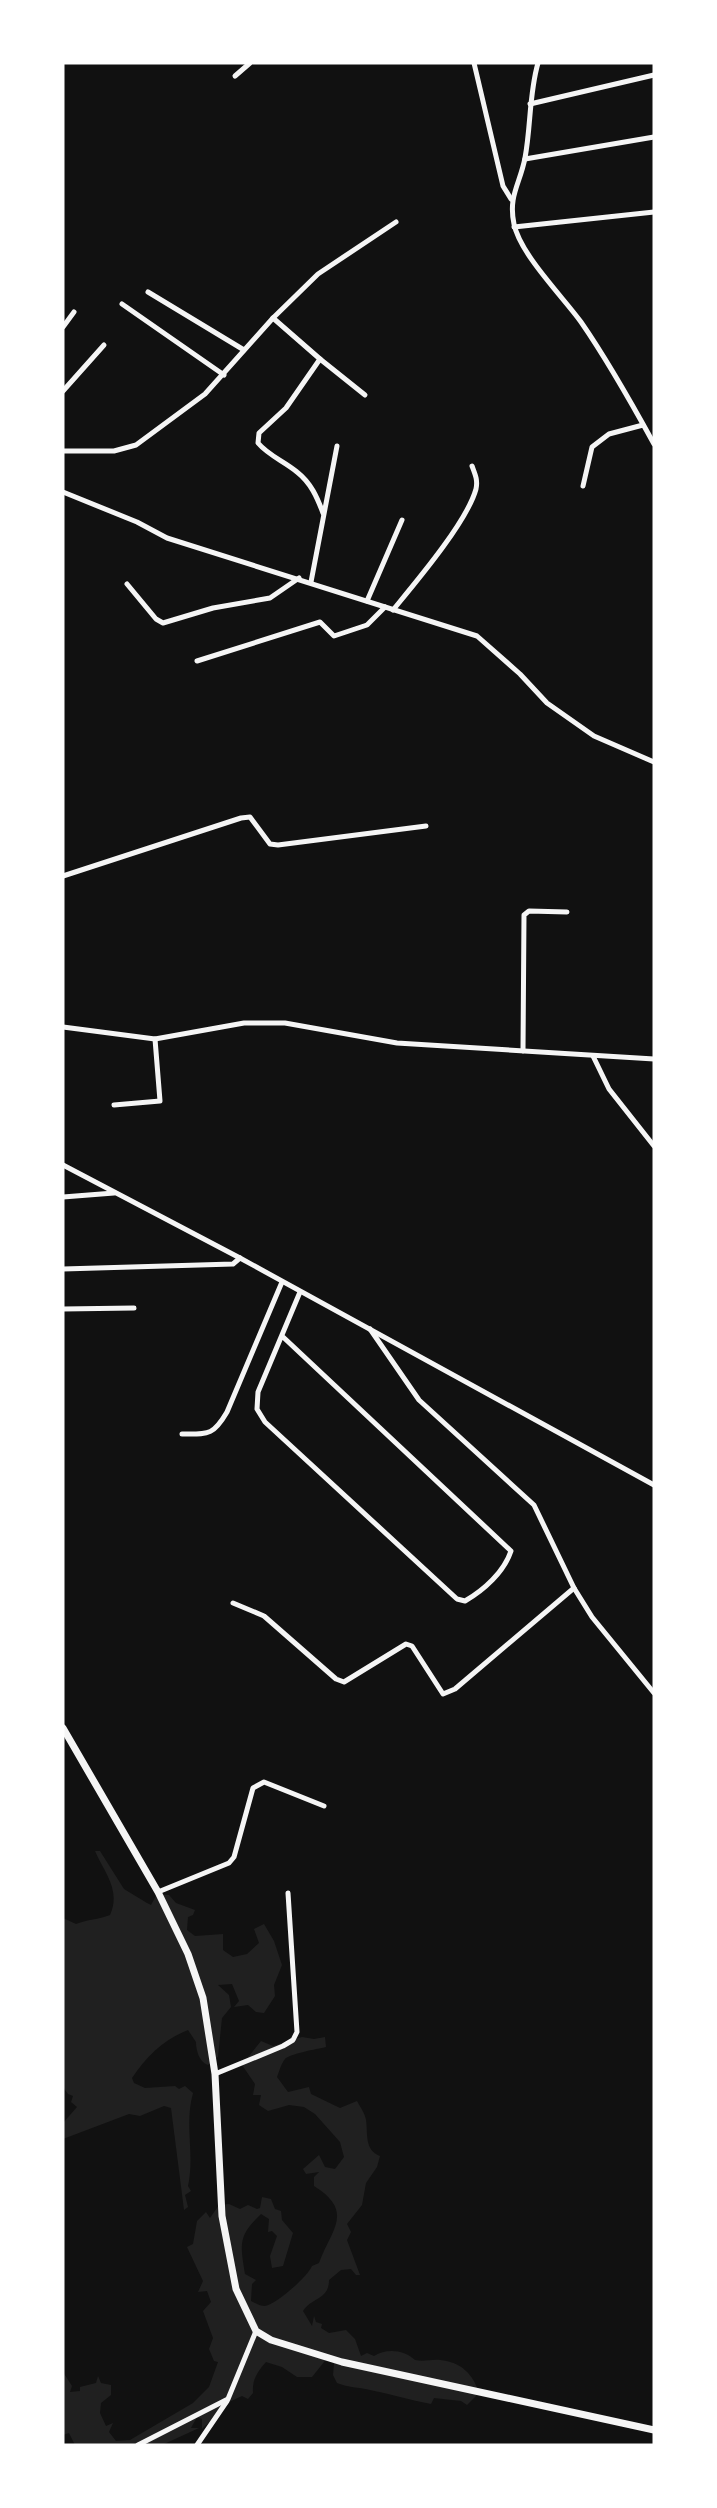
<svg xmlns="http://www.w3.org/2000/svg" width="717" height="2508" font-family="Manrope,sans-serif">
<style>
.green{fill:#202020}
.lines{fill:none;stroke-linecap:round;stroke-linejoin:round}
.minor{stroke:#f5f5f5;stroke-width:5}
.secondary{stroke:#f5f5f5;stroke-width:7}
</style>
<rect width="100%" height="100%" fill="#111"/>
<!-- green -->
<g class="green">
<path d="M 95,1851 L 100,1851 L 124,1889 L 147,1903 L 151,1905 L 157,1894 L 169,1895 L 176,1903 L 195,1910 L 193,1915 L 188,1917 L 187,1930 L 195,1936 L 223,1934 L 223,1950 L 233,1957 L 247,1954 L 259,1943 L 254,1929 L 264,1924 L 274,1941 L 282,1965 L 274,1985 L 275,1996 L 264,2013 L 256,2012 L 248,2005 L 234,2007 L 239,2001 L 232,1984 L 218,1985 L 229,1995 L 231,2007 L 222,2018 L 218,2057 L 208,2065 C 199,2062 196,2050 196,2042 L 188,2030 C 163,2040 147,2056 132,2078 L 134,2083 L 145,2088 L 175,2086 L 179,2089 L 185,2086 L 193,2093 C 184,2125 195,2154 188,2186 L 191,2191 L 185,2195 L 188,2207 L 184,2210 L 171,2108 L 164,2106 L 140,2116 L 129,2114 L 63,2139 L 63,2123 L 77,2107 L 71,2102 L 73,2096 L 68,2094 L 63,2087 L 63,1918 L 76,1924 C 88,1919 98,1920 110,1915 C 121,1890 105,1874 95,1851 Z"/>
<path d="M 302,2037 L 314,2039 L 325,2037 L 326,2047 C 317,2049 289,2054 285,2059 C 281,2064 279,2072 277,2077 L 288,2092 L 309,2087 L 311,2094 L 340,2108 L 357,2101 C 360,2107 365,2113 366,2120 C 368,2133 364,2150 380,2156 L 377,2167 L 366,2183 L 362,2205 L 347,2224 L 351,2232 L 347,2240 L 360,2275 L 356,2275 L 351,2269 L 341,2270 L 329,2280 C 329,2300 312,2297 303,2311 L 312,2326 L 314,2316 L 316,2322 L 322,2324 L 321,2328 L 329,2333 L 346,2330 L 355,2339 L 361,2356 L 367,2353 L 374,2356 C 387,2348 404,2350 415,2360 C 424,2362 432,2359 440,2360 C 461,2362 473,2374 479,2393 L 467,2405 L 461,2401 L 434,2398 L 431,2404 C 410,2400 390,2394 370,2390 C 358,2387 349,2388 337,2383 L 333,2375 L 334,2364 L 328,2357 L 312,2377 L 297,2377 L 282,2367 L 266,2362 C 257,2372 252,2380 253,2393 L 248,2399 L 242,2396 L 229,2402 C 226,2409 209,2422 202,2429 L 202,2419 L 197,2417 L 191,2428 L 199,2428 L 162,2445 L 75,2445 L 69,2433 L 63,2435 L 63,2372 L 72,2386 L 70,2392 L 80,2391 L 80,2387 L 96,2383 L 98,2376 L 101,2383 L 111,2385 L 111,2395 L 101,2403 L 100,2413 L 106,2426 L 113,2423 L 109,2432 L 116,2441 L 130,2440 L 193,2403 L 209,2387 L 218,2362 L 214,2361 L 209,2349 L 213,2338 L 203,2311 L 211,2302 L 207,2291 L 198,2292 L 203,2281 L 187,2247 L 193,2244 L 197,2221 L 206,2212 L 210,2218 L 219,2205 L 229,2204 L 240,2209 L 248,2205 L 257,2209 L 260,2208 L 262,2197 L 271,2199 L 275,2209 L 281,2211 L 282,2220 L 293,2233 L 283,2266 L 272,2268 L 270,2256 L 277,2236 L 272,2231 L 268,2232 L 269,2219 L 261,2214 C 238,2236 240,2243 245,2274 L 256,2280 L 252,2284 L 251,2301 C 255,2303 260,2306 265,2306 C 277,2304 308,2276 312,2266 L 319,2263 C 330,2231 356,2212 314,2186 L 314,2177 L 319,2172 L 306,2174 L 303,2169 L 319,2155 L 325,2167 L 335,2169 L 344,2157 L 340,2142 L 315,2114 L 304,2107 L 289,2105 L 268,2111 L 259,2105 L 261,2095 L 253,2095 L 255,2084 L 242,2065 L 261,2041 L 273,2046 Z"/>
</g>
<g class="lines">
<!-- minor -->
<g class="minor">
<path d="M 474,63 L 503,186 L 511,199"/>
<path d="M 538,63 C 529,94 531,126 525,158 C 520,184 508,196 514,224 C 520,254 563,297 581,322 C 608,361 631,402 654,444"/>
<path d="M 235,76 L 250,63"/>
<path d="M 530,104 L 654,75"/>
<path d="M 525,159 L 654,137"/>
<path d="M 514,227 L 654,212"/>
<path d="M 148,292 L 244,350"/>
<path d="M 122,304 L 224,375"/>
<path d="M 273,318 L 320,359 L 286,408 L 259,433 L 258,443 C 269,456 284,461 297,472 C 311,483 317,497 323,513"/>
<path d="M 63,327 L 74,312"/>
<path d="M 320,359 L 365,395"/>
<path d="M 63,391 L 104,345"/>
<path d="M 63,451 L 114,451 L 136,445 L 205,394 L 273,318 L 318,274 L 396,222"/>
<path d="M 583,486 L 592,447 L 609,434 L 643,425"/>
<path d="M 63,492 L 137,522 L 167,538 L 477,636 L 520,674 L 547,703 L 594,736 L 654,762"/>
<path d="M 311,582 L 337,446"/>
<path d="M 127,584 L 156,619 L 163,623 L 213,608 L 270,598 L 299,578"/>
<path d="M 367,601 L 402,520"/>
<path d="M 393,610 C 416,582 467,522 476,489 C 478,480 475,474 472,466"/>
<path d="M 197,661 L 320,622 L 334,636 L 367,625 L 385,607"/>
<path d="M 63,876 L 241,818 L 250,817 L 270,844 L 278,845 L 426,826"/>
<path d="M 63,1027 L 155,1039 L 244,1023 L 285,1023 L 397,1043 L 654,1059"/>
<path d="M 523,1051 L 524,915 L 529,911 L 567,912"/>
<path d="M 593,1056 L 609,1089 L 654,1146"/>
<path d="M 114,1105 L 160,1101 L 155,1039"/>
<path d="M 63,1165 L 240,1258 L 654,1485"/>
<path d="M 63,1197 L 114,1193"/>
<path d="M 63,1269 L 233,1264 L 240,1258"/>
<path d="M 63,1309 L 134,1308"/>
<path d="M 370,1329 L 419,1400 L 534,1505 L 574,1588 L 592,1617 L 654,1693"/>
<path d="M 282,1336 L 511,1551 C 504,1572 484,1590 465,1601 L 457,1599 L 265,1422 L 257,1409 L 258,1392 L 300,1292"/>
<path d="M 182,1434 C 208,1434 213,1436 227,1412 L 282,1282"/>
<path d="M 233,1603 L 264,1616 L 336,1679 L 344,1682 L 406,1644 L 412,1646 L 443,1694 L 455,1689 L 574,1588"/>
<path d="M 158,1892 L 229,1863 L 234,1857 L 253,1788 L 264,1782 L 324,1806"/>
<path d="M 215,2074 L 283,2046 L 293,2040 L 297,2032 L 288,1893"/>
<path d="M 138,2445 L 228,2399 L 256,2331"/>
<path d="M 197,2445 L 227,2401"/>
</g>
<!-- secondary -->
<path class="secondary" d="M 63,1728 L 158,1892 L 188,1954 L 203,1998 L 215,2074 L 222,2216 L 236,2289 L 256,2331 L 271,2340 L 342,2362 L 654,2430"/>
</g>
<!-- border -->
<rect width="717" height="2508" fill="none" stroke="#ffffff" stroke-width="129"/>
</svg>
